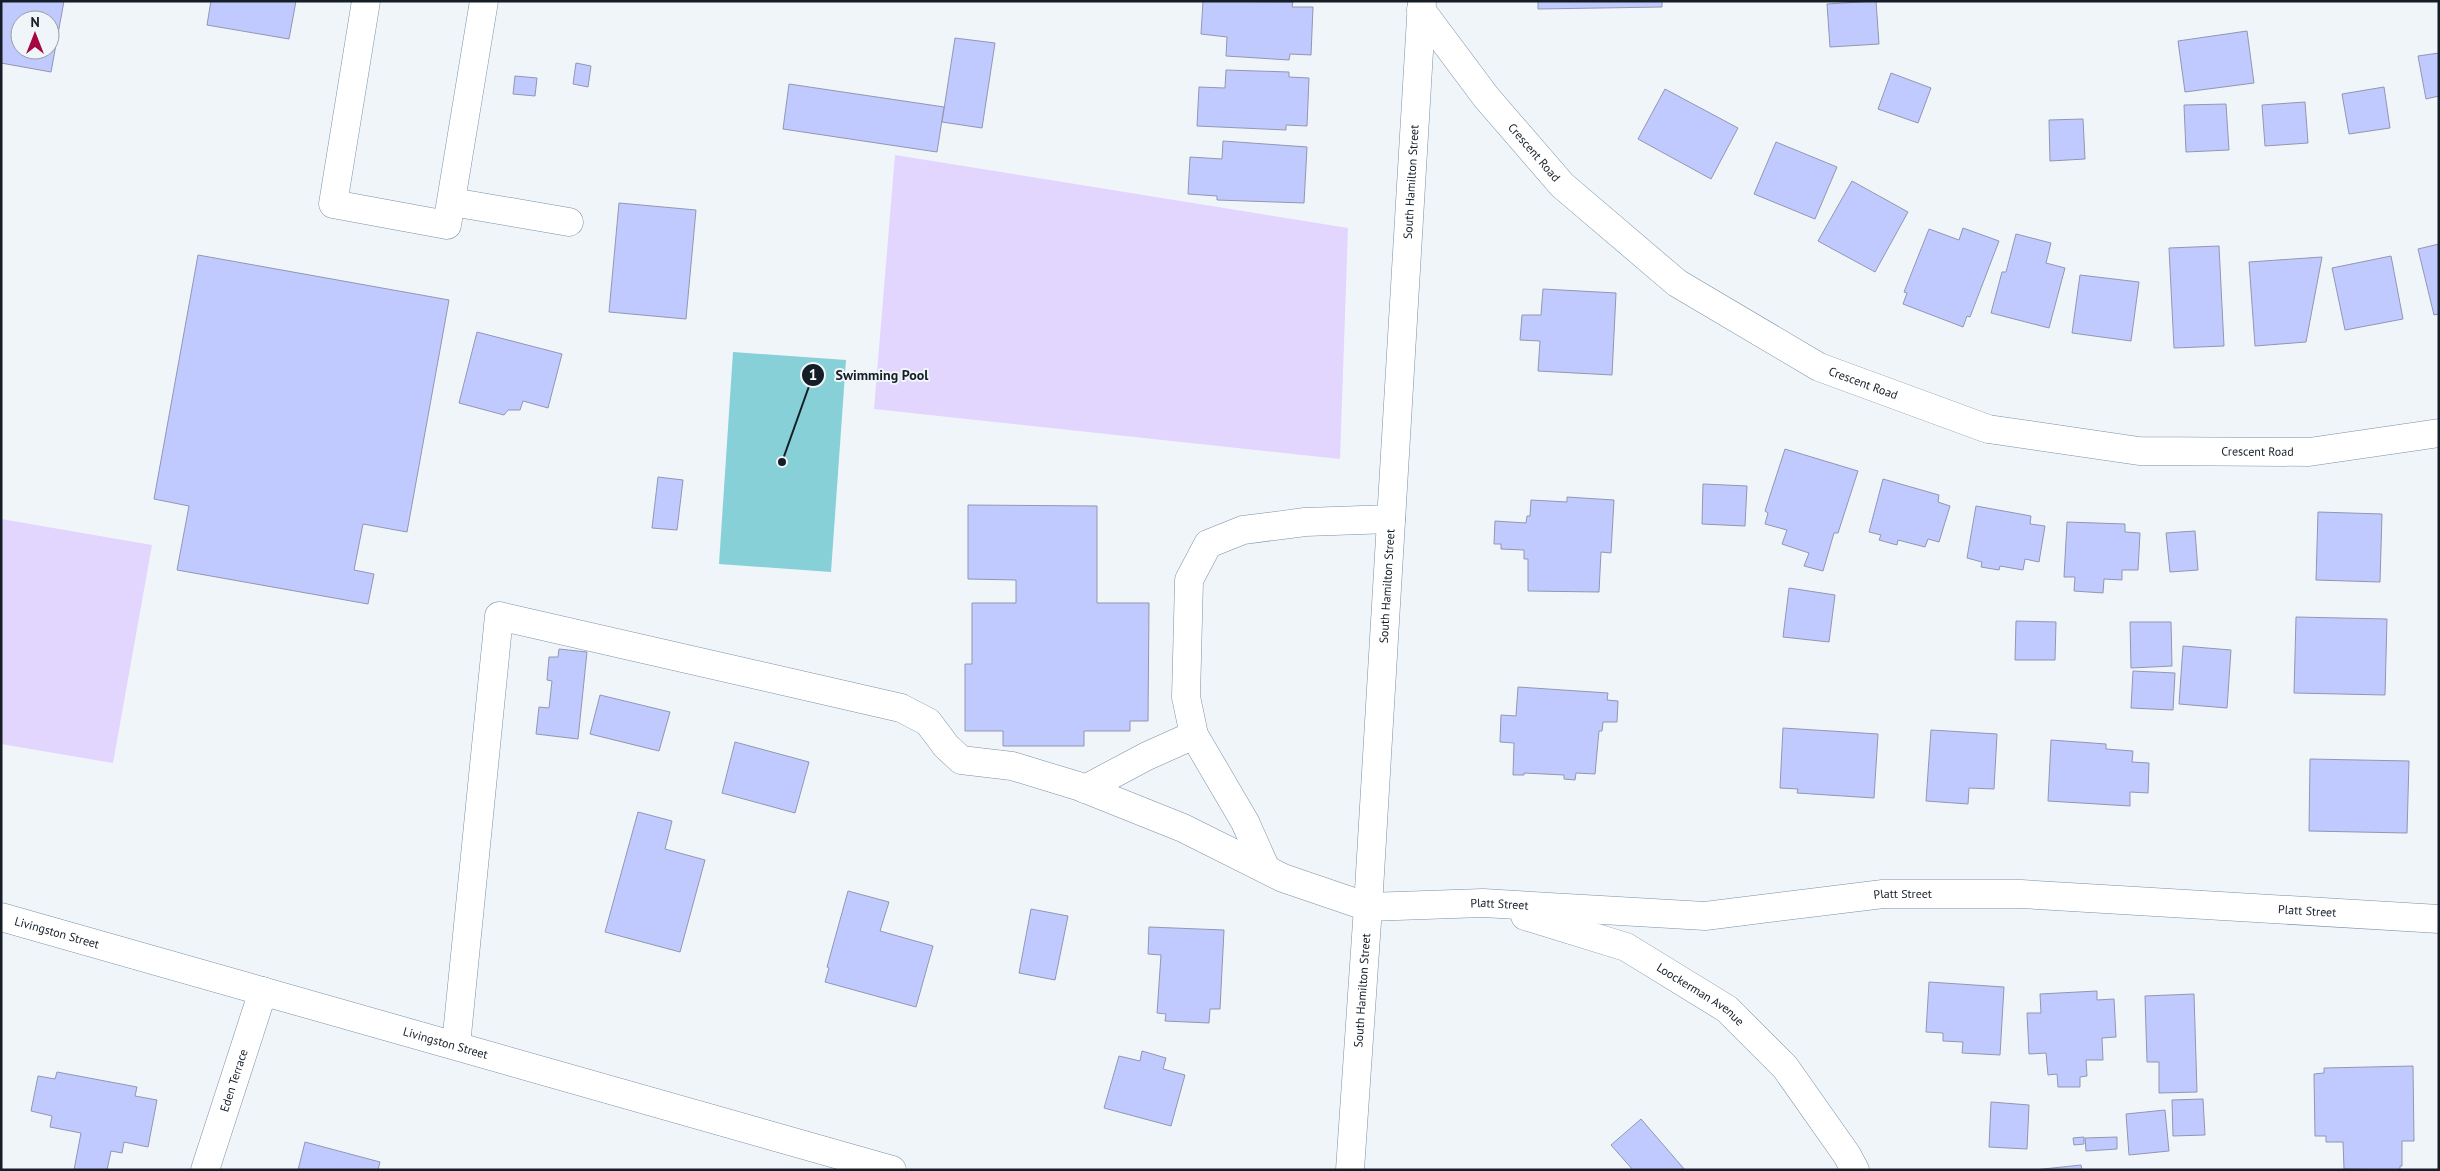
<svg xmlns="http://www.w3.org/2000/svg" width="2440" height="1171" font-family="'PT Sans',sans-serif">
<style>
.green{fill:#e2d5fe}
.water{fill:#87d0d7}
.building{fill:#c0cafe;stroke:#9197b3;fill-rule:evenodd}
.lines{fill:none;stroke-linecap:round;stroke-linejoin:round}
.minor-casing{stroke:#7b90a7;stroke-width:29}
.minor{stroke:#fff;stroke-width:28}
.labels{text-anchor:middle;stroke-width:4;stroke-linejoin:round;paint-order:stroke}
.street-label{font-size:12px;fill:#151d26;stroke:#f0f5fa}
.leader{fill:none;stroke:#151d26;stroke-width:2}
.callout-dot{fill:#151d26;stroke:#f0f5fa;stroke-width:2}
.mark-label{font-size:15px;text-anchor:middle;font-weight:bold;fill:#fff}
.callout-label{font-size:14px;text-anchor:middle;font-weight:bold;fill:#151d26;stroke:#f0f5fa;stroke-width:4;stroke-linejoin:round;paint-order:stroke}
</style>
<rect width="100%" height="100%" fill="#f0f5fa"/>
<!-- green -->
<g class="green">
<path d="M 895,155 L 1348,228 L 1340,459 L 874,409 Z"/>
<path d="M 1,519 L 152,545 L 113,763 L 1,744 Z"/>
</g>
<!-- water -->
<path class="water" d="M 733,352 L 846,360 L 831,572 L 719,564 Z"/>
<!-- building -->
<g class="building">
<path d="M 1,1 L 64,1 L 51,72 L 1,63 ZM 20,20 L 50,20 L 50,50 L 20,50 Z"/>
<path d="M 211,1 L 296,1 L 289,39 L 207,25 Z"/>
<path d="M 1203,1 L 1293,2 L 1292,7 L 1313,7 L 1311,55 L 1290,54 L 1289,60 L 1226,56 L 1227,37 L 1201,34 Z"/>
<path d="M 1538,1 L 1662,1 L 1662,7 L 1538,9 Z"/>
<path d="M 1876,1 L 1879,44 L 1830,47 L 1827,4 Z"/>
<path d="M 2247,31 L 2254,83 L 2185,92 L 2178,41 Z"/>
<path d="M 955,38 L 995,43 L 982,128 L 942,122 Z"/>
<path d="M 2439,53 L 2439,96 L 2426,99 L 2418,56 Z"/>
<path d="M 576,63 L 591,66 L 588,87 L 573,84 Z"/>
<path d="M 1226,70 L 1289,72 L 1289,77 L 1309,78 L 1307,126 L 1286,125 L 1286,130 L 1197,126 L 1199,87 L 1225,88 Z"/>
<path d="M 1891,73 L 1931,88 L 1918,123 L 1878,109 Z"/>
<path d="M 515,76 L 537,78 L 535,96 L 513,94 Z"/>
<path d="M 789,84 L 944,107 L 937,152 L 783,129 Z"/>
<path d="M 2384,87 L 2390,128 L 2349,134 L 2342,94 Z"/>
<path d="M 1665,89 L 1738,128 L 1711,179 L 1638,139 Z"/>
<path d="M 2305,102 L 2308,143 L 2265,146 L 2262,105 Z"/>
<path d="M 2226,104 L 2229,150 L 2186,152 L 2184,105 Z"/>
<path d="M 2083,119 L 2085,159 L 2050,161 L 2049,120 Z"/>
<path d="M 1223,141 L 1307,147 L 1304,203 L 1217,200 L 1217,196 L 1188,194 L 1190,157 L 1222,159 Z"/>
<path d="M 1776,142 L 1837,167 L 1815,219 L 1754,194 Z"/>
<path d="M 1852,181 L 1908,212 L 1875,272 L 1818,241 Z"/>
<path d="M 619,203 L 696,210 L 686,319 L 609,312 Z"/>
<path d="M 1963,228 L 1999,241 L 1970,317 L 1967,316 L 1963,327 L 1903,304 L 1907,293 L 1904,292 L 1929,229 L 1959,240 Z"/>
<path d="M 2016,234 L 2051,243 L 2046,263 L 2065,268 L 2049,328 L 1991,313 L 2002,272 L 2006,272 Z"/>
<path d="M 2439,244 L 2439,314 L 2434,315 L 2418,249 Z"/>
<path d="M 2219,246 L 2224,346 L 2174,348 L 2169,248 Z"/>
<path d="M 198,255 L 449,300 L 407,532 L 363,524 L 354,570 L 374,574 L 368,604 L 177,570 L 189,506 L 154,499 Z"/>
<path d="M 2391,256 L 2403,319 L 2345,330 L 2332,268 Z"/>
<path d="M 2322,257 L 2306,342 L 2255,346 L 2249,262 Z"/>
<path d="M 2080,275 L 2139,282 L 2131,341 L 2072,333 Z"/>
<path d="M 1543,289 L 1616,293 L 1612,375 L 1538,371 L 1540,341 L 1520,340 L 1522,315 L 1541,315 Z"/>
<path d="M 477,332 L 562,354 L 548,408 L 523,401 L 520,410 L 508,410 L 504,415 L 459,403 Z"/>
<path d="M 1785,449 L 1858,471 L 1838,533 L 1834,533 L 1823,571 L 1804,566 L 1809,553 L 1782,544 L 1787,530 L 1765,524 L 1768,513 L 1765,511 Z"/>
<path d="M 658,477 L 683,480 L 677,530 L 652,528 Z"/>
<path d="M 1883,479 L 1939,495 L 1938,502 L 1950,506 L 1939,542 L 1928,539 L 1925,547 L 1898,540 L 1897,545 L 1879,540 L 1881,535 L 1869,532 Z"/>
<path d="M 1703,484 L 1747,486 L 1745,526 L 1702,524 Z"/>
<path d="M 1567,497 L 1614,500 L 1611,553 L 1601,552 L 1599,592 L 1528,591 L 1528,559 L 1524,559 L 1524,550 L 1501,549 L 1501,544 L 1494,544 L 1495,521 L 1526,523 L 1527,516 L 1530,516 L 1531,500 L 1567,502 Z"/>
<path d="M 968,505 L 1097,506 L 1097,603 L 1149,603 L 1148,721 L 1130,721 L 1130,731 L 1084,731 L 1084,746 L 1003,746 L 1003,731 L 965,731 L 965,664 L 972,664 L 972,603 L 1016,603 L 1016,580 L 968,579 Z"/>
<path d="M 1976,506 L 2031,516 L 2030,524 L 2045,526 L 2039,562 L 2025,559 L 2023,570 L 2000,566 L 1999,570 L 1981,567 L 1982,562 L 1967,558 Z"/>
<path d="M 2318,512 L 2382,514 L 2380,582 L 2316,580 Z"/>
<path d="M 2067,522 L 2125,524 L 2125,532 L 2140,533 L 2138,570 L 2122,570 L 2122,580 L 2104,579 L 2103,593 L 2074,591 L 2075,577 L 2064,577 Z"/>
<path d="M 2195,531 L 2198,570 L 2170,572 L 2166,533 Z"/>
<path d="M 1789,588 L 1835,595 L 1829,642 L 1783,637 Z"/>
<path d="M 2296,617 L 2387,619 L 2385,695 L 2294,693 Z"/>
<path d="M 2016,621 L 2056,622 L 2055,660 L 2015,660 Z"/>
<path d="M 2130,622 L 2171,622 L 2172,666 L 2131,668 Z"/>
<path d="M 2183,646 L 2231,650 L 2227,708 L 2179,704 Z"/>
<path d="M 559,649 L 587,652 L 578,739 L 536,734 L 539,707 L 549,708 L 552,681 L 547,680 L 549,657 L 558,657 Z"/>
<path d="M 2133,671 L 2175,673 L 2173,710 L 2131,708 Z"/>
<path d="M 1518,687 L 1608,693 L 1607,700 L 1618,701 L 1617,722 L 1603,722 L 1602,731 L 1599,731 L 1595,774 L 1576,773 L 1575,780 L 1564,779 L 1564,775 L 1524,773 L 1524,775 L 1513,775 L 1514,743 L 1500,742 L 1501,715 L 1516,716 Z"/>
<path d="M 600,695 L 670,712 L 659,751 L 590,734 Z"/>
<path d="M 1783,728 L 1878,734 L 1874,798 L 1797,793 L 1798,789 L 1780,788 Z"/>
<path d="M 1931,730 L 1997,734 L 1994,789 L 1969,788 L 1968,804 L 1926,801 Z"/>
<path d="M 2051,740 L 2106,744 L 2106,749 L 2133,751 L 2132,762 L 2149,763 L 2148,793 L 2130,792 L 2130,806 L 2048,801 Z"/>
<path d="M 735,742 L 809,762 L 795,813 L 722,793 Z"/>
<path d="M 2310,759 L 2409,761 L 2407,833 L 2309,831 Z"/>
<path d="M 638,812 L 672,821 L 665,849 L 705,860 L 680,952 L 605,932 Z"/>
<path d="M 848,891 L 889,902 L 880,931 L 933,946 L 916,1007 L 825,982 L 829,968 L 827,967 Z"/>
<path d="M 1031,909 L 1068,916 L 1055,980 L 1019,973 Z"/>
<path d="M 1149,927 L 1224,930 L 1220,1009 L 1210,1009 L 1209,1023 L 1165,1021 L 1166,1014 L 1157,1013 L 1161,955 L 1148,954 Z"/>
<path d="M 1929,982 L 2004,987 L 2000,1055 L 1962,1053 L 1963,1042 L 1943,1041 L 1943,1033 L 1926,1032 Z"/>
<path d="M 2097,991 L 2097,1000 L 2114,999 L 2116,1037 L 2102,1038 L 2103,1060 L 2086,1060 L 2087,1076 L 2080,1077 L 2080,1087 L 2058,1087 L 2057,1074 L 2048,1075 L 2046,1053 L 2029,1054 L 2027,1013 L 2041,1013 L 2040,994 Z"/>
<path d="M 2194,994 L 2197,1092 L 2159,1093 L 2159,1062 L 2147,1062 L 2145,996 Z"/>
<path d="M 1142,1051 L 1166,1058 L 1163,1069 L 1185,1075 L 1171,1126 L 1104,1108 L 1119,1056 L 1140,1061 Z"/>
<path d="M 2413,1066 L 2414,1141 L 2402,1141 L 2402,1166 L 2400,1166 L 2400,1170 L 2344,1169 L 2343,1142 L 2326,1142 L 2326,1136 L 2315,1136 L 2314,1074 L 2324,1073 L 2324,1068 Z"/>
<path d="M 57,1072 L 137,1087 L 135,1096 L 157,1100 L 148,1147 L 124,1142 L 122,1153 L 111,1151 L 107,1170 L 74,1170 L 81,1133 L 50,1127 L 52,1116 L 31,1111 L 38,1076 L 55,1079 Z"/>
<path d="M 2203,1099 L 2205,1135 L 2173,1136 L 2172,1100 Z"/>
<path d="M 1991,1102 L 2029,1105 L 2027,1149 L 1989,1147 Z"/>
<path d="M 2165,1110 L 2169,1151 L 2129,1155 L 2126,1114 Z"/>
<path d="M 1641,1119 L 1685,1170 L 1633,1170 L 1611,1145 Z"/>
<path d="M 2084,1137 L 2084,1144 L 2074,1145 L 2073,1138 Z"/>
<path d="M 2117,1137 L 2117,1149 L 2086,1151 L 2085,1138 Z"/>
<path d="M 305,1142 L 380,1162 L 378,1170 L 298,1170 Z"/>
<path d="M 2081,1165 L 2082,1170 L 2034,1170 Z"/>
</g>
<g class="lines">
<!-- minor casing -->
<g class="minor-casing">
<g id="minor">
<path d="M 366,1 L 333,204 L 447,225 L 484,1"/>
<path id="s1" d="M 1421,10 L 1486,97 L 1562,185 L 1677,283 L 1819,367 L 1988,429 L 2139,451 L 2309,452 L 2439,433"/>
<path d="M 452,202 L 569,222"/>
<path d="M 1085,789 L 1147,756 L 1194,735"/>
<path d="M 1266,869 L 1245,822 L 1194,735 L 1186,697 L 1189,580 L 1208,544 L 1243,530 L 1305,522 L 1391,519"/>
<path id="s2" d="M 1525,916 L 1626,947 L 1727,1009 L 1785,1067 L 1847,1155 L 1855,1170"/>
<path id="s3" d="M 1,917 L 892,1170"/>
<path id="s4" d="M 456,1045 L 499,616 L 901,708 L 928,722 L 946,746 L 961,760 L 1012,766 L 1078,786 L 1183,828 L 1283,878 L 1368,907 L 1483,903 L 1705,916 L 1883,894 L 2021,894 L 2439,919"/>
<path id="s5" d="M 205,1170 L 263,991"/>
<path id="s6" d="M 1350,1170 L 1368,907 L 1422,1"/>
</g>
</g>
<!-- minor -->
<use href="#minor" class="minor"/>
</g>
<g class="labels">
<!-- street labels -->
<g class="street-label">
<text dy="4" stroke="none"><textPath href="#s1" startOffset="182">Crescent Road</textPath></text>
<text dy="4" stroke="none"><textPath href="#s6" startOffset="990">South Hamilton Street</textPath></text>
<text dy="4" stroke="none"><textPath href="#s1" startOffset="588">Crescent Road</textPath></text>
<text dy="4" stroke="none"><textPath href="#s1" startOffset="992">Crescent Road</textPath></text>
<text dy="4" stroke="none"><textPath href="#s6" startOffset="585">South Hamilton Street</textPath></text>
<text dy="4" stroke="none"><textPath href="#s4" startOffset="1896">Platt Street</textPath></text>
<text dy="4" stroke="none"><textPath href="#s4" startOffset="1491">Platt Street</textPath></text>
<text dy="4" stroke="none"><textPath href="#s4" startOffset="2301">Platt Street</textPath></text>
<text dy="4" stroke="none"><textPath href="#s3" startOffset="58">Livingston Street</textPath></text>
<text dy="4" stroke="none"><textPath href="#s6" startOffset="180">South Hamilton Street</textPath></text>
<text dy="4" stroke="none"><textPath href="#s2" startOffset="194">Loockerman Avenue</textPath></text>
<text dy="4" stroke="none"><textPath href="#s3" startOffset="462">Livingston Street</textPath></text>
<text dy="4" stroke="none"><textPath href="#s5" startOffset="94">Eden Terrace</textPath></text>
</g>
</g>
<!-- callouts -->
<path class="leader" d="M782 462L813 375"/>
<g class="callout-dot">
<circle cx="782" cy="462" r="5"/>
<circle cx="813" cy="375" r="12"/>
</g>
<g class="mark-label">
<text x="813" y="380">1</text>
</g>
<g class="callout-label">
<text x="882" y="380">Swimming Pool</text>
</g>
<!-- border -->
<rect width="2440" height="1171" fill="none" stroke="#151d26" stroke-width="5"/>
<!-- north arrow -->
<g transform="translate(35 35)"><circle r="24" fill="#f0f5fa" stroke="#989fa5"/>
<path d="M0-4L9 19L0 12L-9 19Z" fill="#a4083e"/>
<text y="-8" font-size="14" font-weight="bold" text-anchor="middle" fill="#151d26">N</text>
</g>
</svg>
